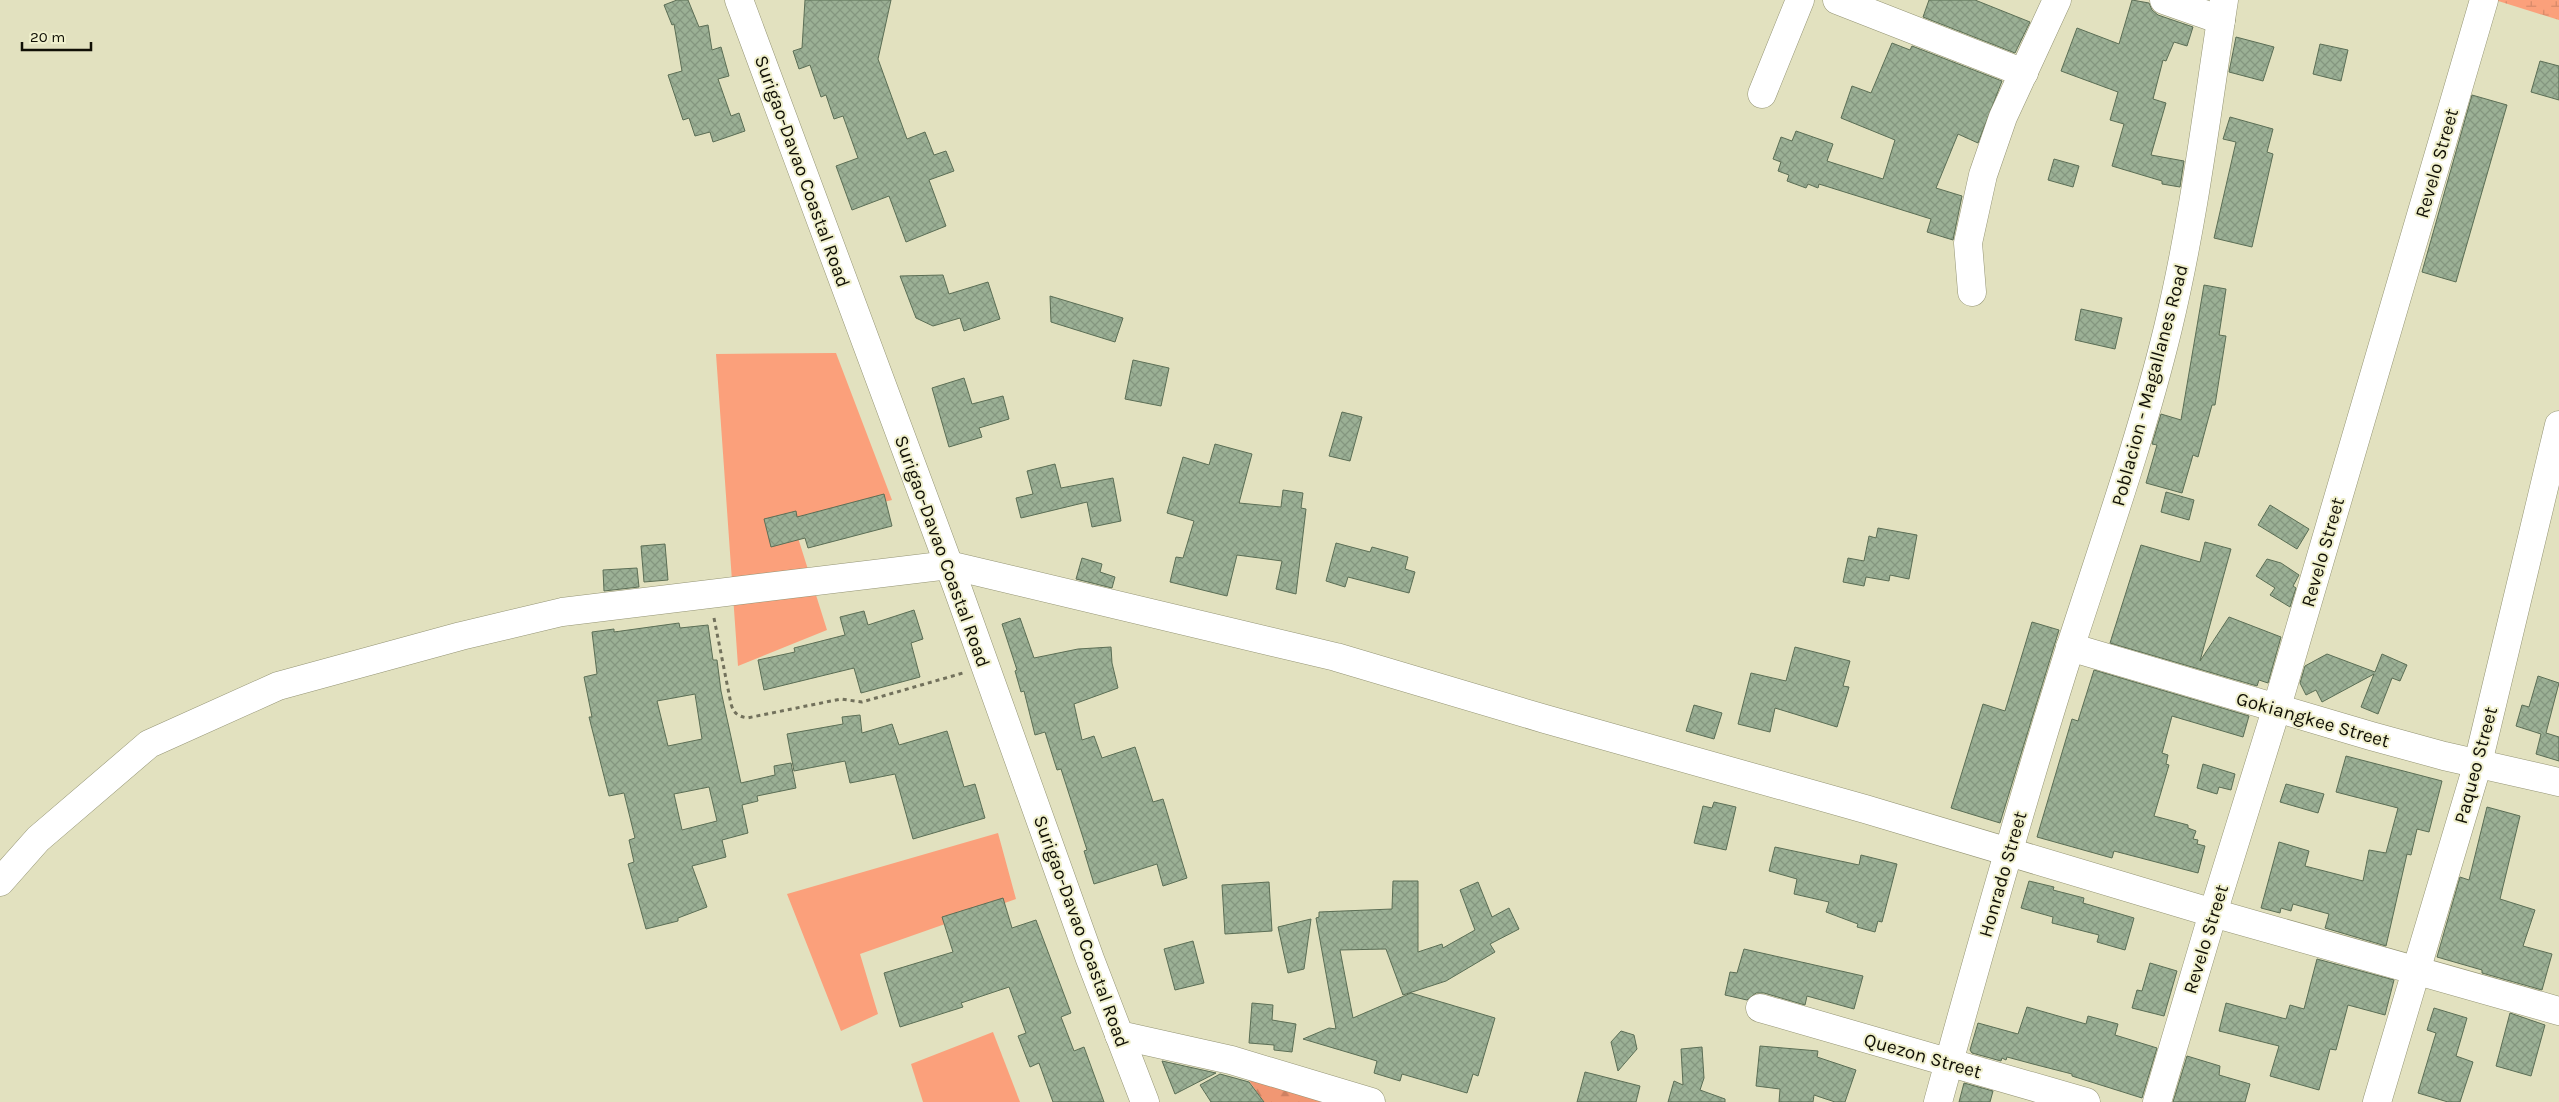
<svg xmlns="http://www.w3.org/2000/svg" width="2559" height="1102" font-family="Karla,sans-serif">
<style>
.green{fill:#fba07b}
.forest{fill:url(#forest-firs)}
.wetland{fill:url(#wetland-marsh)}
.building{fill:url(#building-cross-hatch);stroke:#5b6e55;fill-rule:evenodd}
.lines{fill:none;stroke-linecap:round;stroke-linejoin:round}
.minor-casing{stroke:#949474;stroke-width:29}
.highway-casing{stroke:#949474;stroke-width:29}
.path{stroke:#72715c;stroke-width:3;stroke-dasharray:4 4;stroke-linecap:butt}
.minor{stroke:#fff;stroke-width:28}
.highway{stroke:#fff;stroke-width:28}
.labels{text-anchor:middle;stroke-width:4;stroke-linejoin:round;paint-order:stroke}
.street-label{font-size:19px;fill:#100f05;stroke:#efefcc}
</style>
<defs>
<pattern id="forest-firs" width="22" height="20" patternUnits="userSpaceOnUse" patternTransform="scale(1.25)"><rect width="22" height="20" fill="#f19773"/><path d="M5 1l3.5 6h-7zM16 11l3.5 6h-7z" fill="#ce8162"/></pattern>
<pattern id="wetland-marsh" width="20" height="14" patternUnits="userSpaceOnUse" patternTransform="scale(1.25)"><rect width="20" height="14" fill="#fba07b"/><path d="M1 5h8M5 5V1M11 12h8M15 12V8" fill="none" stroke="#d68969"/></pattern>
<pattern id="building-cross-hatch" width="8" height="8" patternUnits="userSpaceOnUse" patternTransform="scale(1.25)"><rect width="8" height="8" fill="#9bb095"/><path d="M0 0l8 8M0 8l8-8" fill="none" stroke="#84967f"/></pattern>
</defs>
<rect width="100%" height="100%" fill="#e2e1bf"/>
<!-- green -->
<g class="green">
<path d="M 836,353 L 892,500 L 794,525 L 827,630 L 738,666 L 716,354 Z"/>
<path d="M 998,833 L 1016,899 L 860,954 L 878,1014 L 841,1031 L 787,894 Z"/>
<path d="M 993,1032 L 1020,1102 L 923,1102 L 911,1064 Z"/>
</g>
<!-- forest -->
<path class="forest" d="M 1247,1078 L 1338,1102 L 1264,1102 Z"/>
<!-- wetland -->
<path class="wetland" d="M 2495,0 L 2559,0 L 2559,20 Z"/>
<!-- building -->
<g class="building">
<path d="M 677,0 L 688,0 L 699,27 L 708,25 L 712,50 L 721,47 L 729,76 L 718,79 L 731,116 L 739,113 L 745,131 L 713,142 L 710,132 L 695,136 L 689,118 L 683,120 L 668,75 L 682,71 L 674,24 L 672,25 L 664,5 Z"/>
<path d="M 805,0 L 891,0 L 878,59 L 907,139 L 925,132 L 934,155 L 946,151 L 954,171 L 929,180 L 946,226 L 906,242 L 889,196 L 852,210 L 836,166 L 858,158 L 843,116 L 834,119 L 826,95 L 821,97 L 810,65 L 799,69 L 793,51 L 802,48 Z"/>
<path d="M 1929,0 L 1975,0 L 2030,22 L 2015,53 L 1923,17 Z"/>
<path d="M 2132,0 L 2149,3 L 2152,10 L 2158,15 L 2193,27 L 2187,46 L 2174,42 L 2166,61 L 2163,60 L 2153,99 L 2166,103 L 2151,155 L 2184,161 L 2180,187 L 2162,184 L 2162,181 L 2112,166 L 2124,124 L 2110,120 L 2118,92 L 2061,71 L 2077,28 L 2119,44 Z"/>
<path d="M 2236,37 L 2274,47 L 2263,81 L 2229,72 Z"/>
<path d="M 1892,43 L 1910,50 L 1912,46 L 2002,81 L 1978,143 L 1958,134 L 1936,188 L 1962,196 L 1953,240 L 1927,232 L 1931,219 L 1819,184 L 1818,188 L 1808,184 L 1806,188 L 1787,181 L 1789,175 L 1778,171 L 1781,162 L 1773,159 L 1781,137 L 1792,141 L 1796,131 L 1833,144 L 1827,161 L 1883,179 L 1895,140 L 1841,118 L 1852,86 L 1871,93 Z"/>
<path d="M 2320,44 L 2348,50 L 2341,81 L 2313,74 Z"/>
<path d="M 2540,61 L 2559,66 L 2559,100 L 2531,92 Z"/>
<path d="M 2472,95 L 2507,105 L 2456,282 L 2422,272 Z"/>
<path d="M 2230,117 L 2273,129 L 2267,152 L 2273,154 L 2252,247 L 2214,238 L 2236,142 L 2223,139 Z"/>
<path d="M 2054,159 L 2079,166 L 2073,187 L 2048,180 Z"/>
<path d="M 943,275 L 949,294 L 988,282 L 1000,319 L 964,331 L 960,318 L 933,326 L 916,318 L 900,276 Z"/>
<path d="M 2204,285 L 2226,289 L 2219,335 L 2226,336 L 2215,405 L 2212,405 L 2198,457 L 2193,455 L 2182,493 L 2146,483 L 2157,445 L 2152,444 L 2161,414 L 2181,420 Z"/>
<path d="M 1050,296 L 1123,318 L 1115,342 L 1051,322 Z"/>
<path d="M 2081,309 L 2122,318 L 2115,349 L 2075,340 Z"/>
<path d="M 1133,360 L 1169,368 L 1161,406 L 1125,399 Z"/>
<path d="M 964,378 L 972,404 L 1003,396 L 1009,419 L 979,428 L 982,437 L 949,447 L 932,388 Z"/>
<path d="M 1342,412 L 1362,417 L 1350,461 L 1329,456 Z"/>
<path d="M 1215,444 L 1252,454 L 1239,503 L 1281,507 L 1283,490 L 1303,493 L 1301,508 L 1306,509 L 1296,594 L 1276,589 L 1282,561 L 1237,555 L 1227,596 L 1170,582 L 1176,557 L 1183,558 L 1194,521 L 1167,513 L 1183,457 L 1209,465 Z"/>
<path d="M 1055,464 L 1061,488 L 1113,478 L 1121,521 L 1092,527 L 1087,502 L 1021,518 L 1016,498 L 1033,494 L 1027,471 Z"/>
<path d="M 2166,492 L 2194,500 L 2189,520 L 2161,512 Z"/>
<path d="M 884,494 L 892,526 L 808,548 L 805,538 L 771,547 L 764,519 L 796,511 L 797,517 Z"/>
<path d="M 2270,505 L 2309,529 L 2297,549 L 2258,525 Z"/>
<path d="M 1878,528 L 1917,535 L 1909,579 L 1890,575 L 1889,581 L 1866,577 L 1864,586 L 1843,582 L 1848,558 L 1864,561 L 1869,536 L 1876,538 Z"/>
<path d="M 2205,542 L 2231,549 L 2200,661 L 2229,617 L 2281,637 L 2268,683 L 2259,680 L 2257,686 L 2110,643 L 2141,545 L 2200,562 Z"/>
<path d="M 1336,543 L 1370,552 L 1372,547 L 1408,557 L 1405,569 L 1415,572 L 1409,593 L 1348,577 L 1345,587 L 1326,581 Z"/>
<path d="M 665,544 L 668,580 L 644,582 L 641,546 Z"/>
<path d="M 1082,558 L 1102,564 L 1100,572 L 1115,577 L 1112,588 L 1076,579 Z"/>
<path d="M 2267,559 L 2281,563 L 2299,575 L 2293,586 L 2296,588 L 2290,607 L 2270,595 L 2275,588 L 2256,576 Z"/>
<path d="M 637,568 L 639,587 L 604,591 L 603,570 Z"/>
<path d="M 914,610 L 923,639 L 911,643 L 920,677 L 861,693 L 854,668 L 764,690 L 758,660 L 795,652 L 794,648 L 845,635 L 840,617 L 864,611 L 868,625 Z"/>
<path d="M 1020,618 L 1034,658 L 1078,649 L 1111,647 L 1112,663 L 1118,688 L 1074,704 L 1082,740 L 1094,736 L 1102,758 L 1135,747 L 1153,802 L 1163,799 L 1187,878 L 1163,886 L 1157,864 L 1094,884 L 1084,851 L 1087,850 L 1061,769 L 1057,770 L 1045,732 L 1035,735 L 1024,691 L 1021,692 L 1015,671 L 1017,670 L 1002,624 Z"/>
<path d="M 2032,622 L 2059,630 L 2000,823 L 1951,808 L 1983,704 L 2005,711 Z"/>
<path d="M 679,623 L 680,628 L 708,625 L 713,660 L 717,660 L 721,691 L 741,783 L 775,775 L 774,766 L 791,763 L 796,788 L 757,796 L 758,801 L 742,805 L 748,833 L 722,840 L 726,857 L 692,866 L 707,907 L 678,918 L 678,921 L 646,929 L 628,864 L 634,862 L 629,840 L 635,838 L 624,793 L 609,796 L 589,717 L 592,717 L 584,677 L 597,674 L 592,632 L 614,629 L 614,632 ZM 695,694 L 702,739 L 668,746 L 657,701 ZM 709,787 L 717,821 L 682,830 L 674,794 Z"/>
<path d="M 1795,647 L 1850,661 L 1843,686 L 1849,687 L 1837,727 L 1775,708 L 1770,732 L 1738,724 L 1751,673 L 1786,681 Z"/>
<path d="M 2327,654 L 2375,672 L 2382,654 L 2407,665 L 2400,681 L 2392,678 L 2378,714 L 2361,707 L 2374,674 L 2322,702 L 2316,690 L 2306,695 L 2300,683 L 2305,666 Z"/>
<path d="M 2094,670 L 2249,716 L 2243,737 L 2172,716 L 2162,753 L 2168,755 L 2166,764 L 2169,765 L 2154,816 L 2188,825 L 2188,828 L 2196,831 L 2193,839 L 2198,840 L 2197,844 L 2205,846 L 2198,873 L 2114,851 L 2112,858 L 2037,837 L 2072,719 L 2078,721 Z"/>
<path d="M 2538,676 L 2559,683 L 2546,733 L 2559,737 L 2559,761 L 2536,754 L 2541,734 L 2516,726 L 2522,705 L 2529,707 Z"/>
<path d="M 1694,705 L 1722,713 L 1714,739 L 1686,731 Z"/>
<path d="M 860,715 L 862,733 L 892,724 L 899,745 L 947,731 L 964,787 L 975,784 L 985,818 L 913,839 L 895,774 L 850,783 L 845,761 L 794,771 L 787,734 L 843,724 L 842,717 Z"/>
<path d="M 2346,756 L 2442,781 L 2429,832 L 2417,829 L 2411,855 L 2407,854 L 2386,946 L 2325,928 L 2329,914 L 2293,904 L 2291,911 L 2281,908 L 2280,913 L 2261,908 L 2279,842 L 2309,851 L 2305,866 L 2363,881 L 2369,850 L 2386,853 L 2398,808 L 2336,792 Z"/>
<path d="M 2203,764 L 2235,774 L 2231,790 L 2219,787 L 2217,794 L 2197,788 Z"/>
<path d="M 2286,784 L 2324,794 L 2318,813 L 2280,802 Z"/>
<path d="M 1714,802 L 1736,807 L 1726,850 L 1694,843 L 1703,806 L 1712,808 Z"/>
<path d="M 2487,807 L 2520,816 L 2500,899 L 2535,910 L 2523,946 L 2552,954 L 2542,990 L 2482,973 L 2482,970 L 2437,957 L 2460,877 L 2469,880 Z"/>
<path d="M 1775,847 L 1859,865 L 1861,855 L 1897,864 L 1882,922 L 1878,921 L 1875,932 L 1857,927 L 1858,924 L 1826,912 L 1829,902 L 1794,894 L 1797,879 L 1769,871 Z"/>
<path d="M 1393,881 L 1418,881 L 1418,952 L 1442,944 L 1443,948 L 1475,930 L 1460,890 L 1478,882 L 1492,917 L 1509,908 L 1519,929 L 1490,944 L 1495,952 L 1446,981 L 1403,995 L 1386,949 L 1340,950 L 1353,1018 L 1411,993 L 1495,1018 L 1478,1076 L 1473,1074 L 1467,1093 L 1402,1074 L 1400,1081 L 1374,1073 L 1377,1061 L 1303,1039 L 1329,1028 L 1336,1029 L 1316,918 L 1319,917 L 1319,912 L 1392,909 Z"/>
<path d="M 2029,881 L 2054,887 L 2053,890 L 2084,898 L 2083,903 L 2134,918 L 2125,950 L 2097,942 L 2099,935 L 2052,923 L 2053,917 L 2021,908 Z"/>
<path d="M 1269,882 L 1272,931 L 1225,934 L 1222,885 Z"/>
<path d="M 1003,898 L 1012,928 L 1036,920 L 1071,1013 L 1061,1017 L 1074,1051 L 1084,1047 L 1104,1102 L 1053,1102 L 1039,1063 L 1030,1067 L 1018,1036 L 1026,1033 L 1009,987 L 961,1003 L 963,1007 L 900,1027 L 884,973 L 953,952 L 942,917 Z"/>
<path d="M 1311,919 L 1304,969 L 1288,973 L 1278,927 Z"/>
<path d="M 1193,941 L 1204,983 L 1175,990 L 1164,949 Z"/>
<path d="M 1744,949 L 1863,976 L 1854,1009 L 1807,996 L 1805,1005 L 1764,993 L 1756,993 L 1747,1000 L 1725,995 L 1730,972 L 1737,973 Z"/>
<path d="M 2317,959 L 2394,980 L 2385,1015 L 2348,1005 L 2336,1050 L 2330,1049 L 2319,1090 L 2270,1076 L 2279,1046 L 2219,1031 L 2226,1003 L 2286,1019 L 2290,1005 L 2304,1009 Z"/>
<path d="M 2150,963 L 2177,971 L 2164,1016 L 2132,1008 L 2137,990 L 2142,991 Z"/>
<path d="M 1252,1003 L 1273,1005 L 1272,1020 L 1296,1024 L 1292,1052 L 1274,1050 L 1274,1045 L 1249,1043 Z"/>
<path d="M 2027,1007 L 2086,1024 L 2088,1016 L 2118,1024 L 2115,1035 L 2157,1048 L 2142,1098 L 2072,1076 L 2072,1074 L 2033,1064 L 2007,1057 L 2006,1060 L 2002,1058 L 2001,1061 L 1972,1053 L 1970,1050 L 1978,1023 L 2018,1034 Z"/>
<path d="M 2434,1008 L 2467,1018 L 2456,1056 L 2473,1062 L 2460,1102 L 2448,1102 L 2418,1093 L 2436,1033 L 2427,1030 Z"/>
<path d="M 2510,1013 L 2545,1025 L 2531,1076 L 2496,1066 Z"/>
<path d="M 1621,1031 L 1634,1035 L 1637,1049 L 1618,1071 L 1611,1042 Z"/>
<path d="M 1760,1046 L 1818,1051 L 1817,1057 L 1856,1070 L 1845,1102 L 1835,1102 L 1814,1095 L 1813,1102 L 1779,1102 L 1780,1089 L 1756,1086 Z"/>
<path d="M 1702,1047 L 1704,1078 L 1700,1090 L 1725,1099 L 1725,1102 L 1668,1102 L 1674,1081 L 1683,1085 L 1681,1049 Z"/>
<path d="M 2187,1056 L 2220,1066 L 2219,1075 L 2250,1084 L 2245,1102 L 2173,1102 Z"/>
<path d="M 1162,1061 L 1216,1073 L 1175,1094 Z"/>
<path d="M 1585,1072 L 1640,1086 L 1636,1102 L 1577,1102 Z"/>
<path d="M 1220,1074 L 1249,1082 L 1264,1102 L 1211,1102 L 1200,1085 Z"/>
<path d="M 1964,1083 L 1993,1091 L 1990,1102 L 1959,1102 Z"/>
</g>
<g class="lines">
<!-- minor casing -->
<g class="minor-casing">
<g id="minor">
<path d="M 1837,0 L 2024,73"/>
<path d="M 2164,0 L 2221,20"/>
<path d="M 1762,94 L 1800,0"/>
<path d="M 1972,292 L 1968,243 L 1983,175 L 2003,117 L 2057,0"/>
<path d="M 2070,647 L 2371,736 L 2444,756 L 2559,782"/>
<path d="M 0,882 L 38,839 L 149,744 L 278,686 L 461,636 L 562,612 L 949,565 L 1336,657 L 1545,719 L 1865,809 L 2213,913 L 2559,1011"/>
<path d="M 1760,1008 L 2086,1102"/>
<path d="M 1119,1035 L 1231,1060 L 1371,1102"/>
<path d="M 1938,1102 C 1980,949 2023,796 2071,645 C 2105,540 2142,435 2168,328 C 2194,220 2207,110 2224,0"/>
<path d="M 2157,1102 L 2213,913 L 2276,710 L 2484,0"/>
<path d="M 2377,1102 L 2478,763 L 2559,425"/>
</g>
</g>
<!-- highway casing -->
<g class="highway-casing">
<path id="highway" d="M 739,0 L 957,587 L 1090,959 L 1145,1102"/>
</g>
<!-- path -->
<path class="path" d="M 714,618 L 731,704 C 734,714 738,716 747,718 L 841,699 L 862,702 L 963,673"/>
<!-- minor -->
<use href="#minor" class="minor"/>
<!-- highway -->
<use href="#highway" class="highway"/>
</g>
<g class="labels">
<!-- street labels -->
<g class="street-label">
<text transform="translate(2436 163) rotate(-74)" y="7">Revelo Street</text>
<text transform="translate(803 171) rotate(70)" y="7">Surigao-Davao Coastal Road</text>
<text transform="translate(2149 385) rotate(-75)" y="7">Poblacion - Magallanes Road</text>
<text transform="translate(943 551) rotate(70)" y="7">Surigao-Davao Coastal Road</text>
<text transform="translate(2322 552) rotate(-74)" y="7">Revelo Street</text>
<text transform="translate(2313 719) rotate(16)" y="7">Gokiangkee Street</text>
<text transform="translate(2475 765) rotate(-75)" y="7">Paqueo Street</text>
<text transform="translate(2002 874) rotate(-74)" y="7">Honrado Street</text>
<text transform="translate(1082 931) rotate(70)" y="7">Surigao-Davao Coastal Road</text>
<text transform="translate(2205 939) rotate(-73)" y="7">Revelo Street</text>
<text transform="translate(1923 1055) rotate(16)" y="7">Quezon Street</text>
</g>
</g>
<!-- scale -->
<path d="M22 42v8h69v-8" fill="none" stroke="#100f05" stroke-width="2.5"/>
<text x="30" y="42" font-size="15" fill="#100f05" stroke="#efefcc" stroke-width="4" paint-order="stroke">20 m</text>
</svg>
